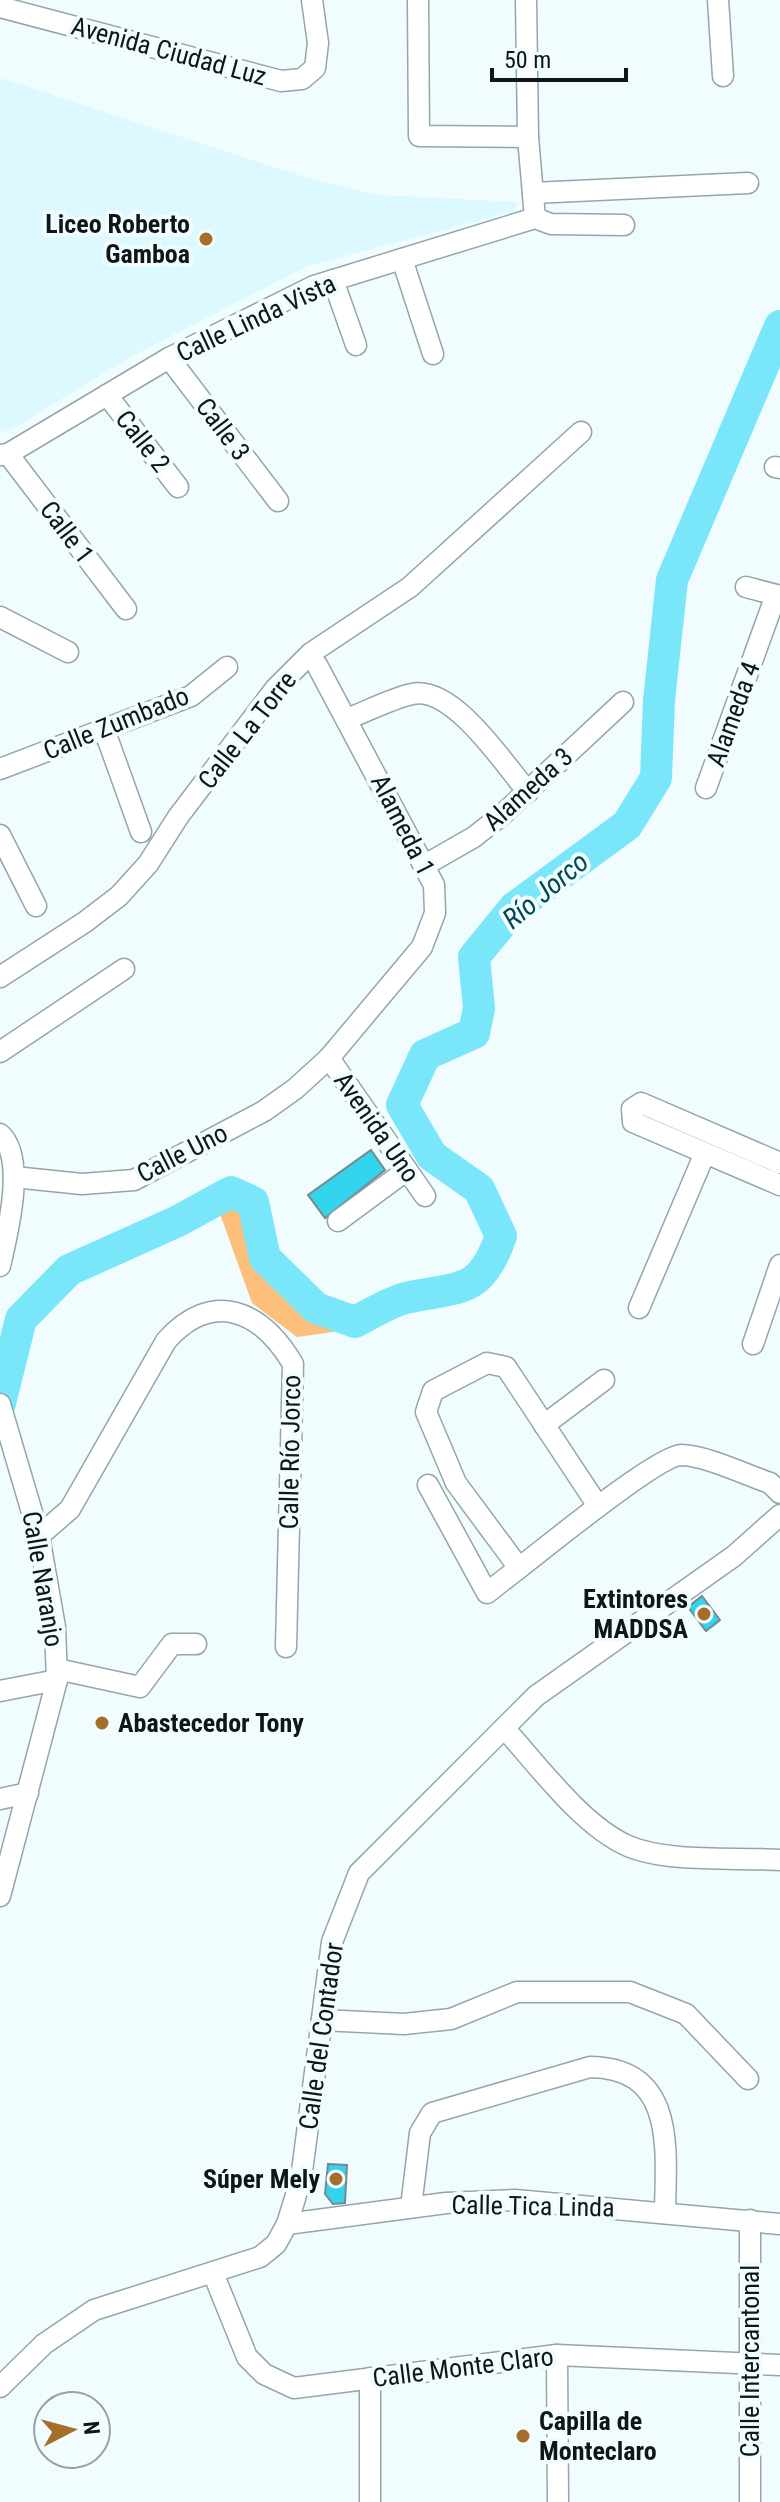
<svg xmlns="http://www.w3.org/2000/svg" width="780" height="2502" font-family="'Roboto Condensed',sans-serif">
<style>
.built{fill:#dbf9fe}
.green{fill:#fcbf7c}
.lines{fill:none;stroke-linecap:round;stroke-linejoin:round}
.river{stroke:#79e6fa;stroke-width:32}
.building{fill:#32d5ed;stroke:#77898c;stroke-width:2}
.minor-casing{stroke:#94a6aa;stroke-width:23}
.minor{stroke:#fff;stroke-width:20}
.poi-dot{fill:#a56e2a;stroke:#f1fcff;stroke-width:3}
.labels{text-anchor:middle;stroke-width:8;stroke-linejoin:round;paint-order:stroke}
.street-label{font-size:26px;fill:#0f1617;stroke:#f1fcff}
.poi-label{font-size:26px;font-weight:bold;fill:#0f1617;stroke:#f1fcff;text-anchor:end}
.water-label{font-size:28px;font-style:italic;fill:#004852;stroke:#f1fcff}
</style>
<rect width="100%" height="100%" fill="#f1fcff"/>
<!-- built -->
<path class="built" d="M 0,78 L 314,180 L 379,195 L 517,202 L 515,211 L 308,266 L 130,357 L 11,430 L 0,432 Z"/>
<!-- green -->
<path class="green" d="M 241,1206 L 248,1210 L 258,1262 L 315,1313 L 355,1329 L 297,1337 L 252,1303 L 219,1211 Z"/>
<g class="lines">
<!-- river -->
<path class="river" d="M 0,1403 L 21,1319 L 69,1270 L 178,1221 L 231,1192 L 253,1202 L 265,1258 L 316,1308 L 355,1322 C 371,1314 389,1302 406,1298 C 459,1286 480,1296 501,1236 L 479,1189 L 432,1156 L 402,1105 L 425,1055 L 474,1033 L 479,1008 L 474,957 L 514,908 L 627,825 L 656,778 L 659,700 L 672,580 L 780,326"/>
</g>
<!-- building -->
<g class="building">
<path d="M 371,1150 L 385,1170 L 325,1218 L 308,1195 Z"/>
<path d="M 702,1596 L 720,1620 L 706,1631 L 688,1607 Z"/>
<path d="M 328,2164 L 347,2165 L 345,2203 L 333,2204 L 325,2194 Z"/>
</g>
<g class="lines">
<!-- minor casing -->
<g class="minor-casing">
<g id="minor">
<path d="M 418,0 L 419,136 L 528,137"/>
<path d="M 526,0 L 528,137 L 535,218"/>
<path d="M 718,0 L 723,76"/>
<path d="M 0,7 L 281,81 L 302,79 L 315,68 L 318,43 L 312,0"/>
<path d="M 533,193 L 748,183"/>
<path d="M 402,259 L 433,354"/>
<path d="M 333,280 L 356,345"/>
<path d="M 169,358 L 278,501"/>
<path d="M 107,395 L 178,487"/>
<path d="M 8,454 L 126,609"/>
<path d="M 0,455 L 8,454 L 169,358 L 314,286 L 535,218 L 551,224 L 624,225"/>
<path d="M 775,467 L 780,468"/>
<path d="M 746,587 L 780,596"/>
<path d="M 0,617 L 68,652"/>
<path d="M 347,719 C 368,711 390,699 412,694 C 453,685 504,764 528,792"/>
<path d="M 104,729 L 141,832"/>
<path d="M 0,769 L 191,696 L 227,667"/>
<path d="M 706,788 L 776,595"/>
<path d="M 0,835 L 36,906"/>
<path d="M 425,865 L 474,837 L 503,814 L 623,702"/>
<path d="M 0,977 L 85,922 L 119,896 L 148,864 L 178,817 L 275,689 L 311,653 L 410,587 L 581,432"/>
<path d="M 0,1052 L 124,969"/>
<path d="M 329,1058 L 425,1196"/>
<path d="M 0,1134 C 27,1158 7,1235 0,1266"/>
<path d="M 780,1163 L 641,1103 L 632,1109 L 633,1122 L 780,1185"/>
<path d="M 14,1177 L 82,1184 L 134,1180 L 264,1111 L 295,1089 L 329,1058 L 422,947 L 435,913 L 434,885 L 317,665"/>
<path d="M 338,1221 L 407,1170"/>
<path d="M 639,1308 L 705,1153"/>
<path d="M 753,1344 L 780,1265"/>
<path d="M 0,1404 L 39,1536 L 55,1627 L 57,1680 L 0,1896"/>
<path d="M 544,1425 L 604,1380"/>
<path d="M 428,1485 L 487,1593 L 519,1568"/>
<path d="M 598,1506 L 506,1367 L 487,1363 L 433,1391 L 426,1412 L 456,1483 L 519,1568 C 544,1549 657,1456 681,1455 C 705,1455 746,1475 770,1483 L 780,1493"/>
<path d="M 39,1536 L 70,1509 L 166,1341 C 212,1289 261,1310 293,1364 L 286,1647"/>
<path d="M 57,1669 L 140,1687 L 172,1644 L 196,1644"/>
<path d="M 0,1691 L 57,1680"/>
<path d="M 504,1728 C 538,1765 582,1826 628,1846 C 668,1863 735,1857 780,1860"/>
<path d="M 0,1799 L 28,1793"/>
<path d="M 322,2020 L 404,2024 L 451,2019 L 517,1992 L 630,1992 L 686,2014 L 748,2079"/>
<path d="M 411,2207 L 420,2133 L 432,2113 L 590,2067 C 676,2068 666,2149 665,2211"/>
<path d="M 287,2224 L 446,2203 L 515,2200 L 780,2224"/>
<path d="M 213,2273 L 247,2357 L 264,2374 L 294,2388 L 557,2355 L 780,2365"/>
<path d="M 557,2355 L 558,2502"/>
<path d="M 370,2378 L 370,2502"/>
<path d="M 0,2387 L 44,2344 L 94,2310 L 260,2257 L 276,2244 L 287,2224 L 301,2179 L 332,1942 L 359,1873 L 536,1696 L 734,1556 L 780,1515"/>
<path d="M 750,2502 L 750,2220"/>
</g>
</g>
<!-- minor -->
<use href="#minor" class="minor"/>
</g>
<!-- markers -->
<g class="poi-dot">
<circle cx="206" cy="239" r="8"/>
<circle cx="704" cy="1614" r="8"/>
<circle cx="102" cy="1723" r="8"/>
<circle cx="336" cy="2179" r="8"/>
<circle cx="523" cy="2436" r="8"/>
</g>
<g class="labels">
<!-- street labels -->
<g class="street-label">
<text transform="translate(169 51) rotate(15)" y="9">Avenida Ciudad Luz</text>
<text transform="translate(256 318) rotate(-25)" y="9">Calle Linda Vista</text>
<text transform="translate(223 429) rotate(53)" y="9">Calle 3</text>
<text transform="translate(143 441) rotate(52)" y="9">Calle 2</text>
<text transform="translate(67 532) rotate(53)" y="9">Calle 1</text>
<text transform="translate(733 714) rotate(-70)" y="9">Alameda 4</text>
<text transform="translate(116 723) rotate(-22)" y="9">Calle Zumbado</text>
<text transform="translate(247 730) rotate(-52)" y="9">Calle La Torre</text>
<text transform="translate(528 789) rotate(-42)" y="9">Alameda 3</text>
<text transform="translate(403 825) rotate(63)" y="9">Alameda 1</text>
<text transform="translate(377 1127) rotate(55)" y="9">Avenida Uno</text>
<text transform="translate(182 1153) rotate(-27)" y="9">Calle Uno</text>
<text transform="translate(290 1452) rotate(-89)" y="9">Calle Río Jorco</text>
<text transform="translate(43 1579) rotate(80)" y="9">Calle Naranjo</text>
<text transform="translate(321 2036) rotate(-82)" y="9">Calle del Contador</text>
<text transform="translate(533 2206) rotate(1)" y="9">Calle Tica Linda</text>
<text transform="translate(750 2361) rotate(-90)" y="9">Calle Intercantonal</text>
<text transform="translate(463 2367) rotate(-7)" y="9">Calle Monte Claro</text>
</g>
<!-- poi labels -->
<g class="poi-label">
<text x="190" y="233">Liceo Roberto<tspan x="190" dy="30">Gamboa</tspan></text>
<text x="688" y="1608">Extintores<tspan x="688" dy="30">MADDSA</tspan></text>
<text x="118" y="1732" text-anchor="start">Abastecedor Tony</text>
<text x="320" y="2188">Súper Mely</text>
<text x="539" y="2430" text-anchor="start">Capilla de<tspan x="539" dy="30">Monteclaro</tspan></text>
</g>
<!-- water labels -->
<g class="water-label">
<text transform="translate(545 890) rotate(-40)" y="10">Río Jorco</text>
</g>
</g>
<!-- north arrow -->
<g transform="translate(72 2430) rotate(84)"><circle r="38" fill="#f1fcff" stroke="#97a0a2" stroke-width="2"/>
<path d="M0-6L14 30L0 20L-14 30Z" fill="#a56e2a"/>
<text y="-12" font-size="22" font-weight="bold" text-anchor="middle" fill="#0f1617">N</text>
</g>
<!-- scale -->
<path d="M492 68v12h134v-12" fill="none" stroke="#0f1617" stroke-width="4"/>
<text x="504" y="68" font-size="24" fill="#0f1617" stroke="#f1fcff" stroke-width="6" paint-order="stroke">50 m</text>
</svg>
